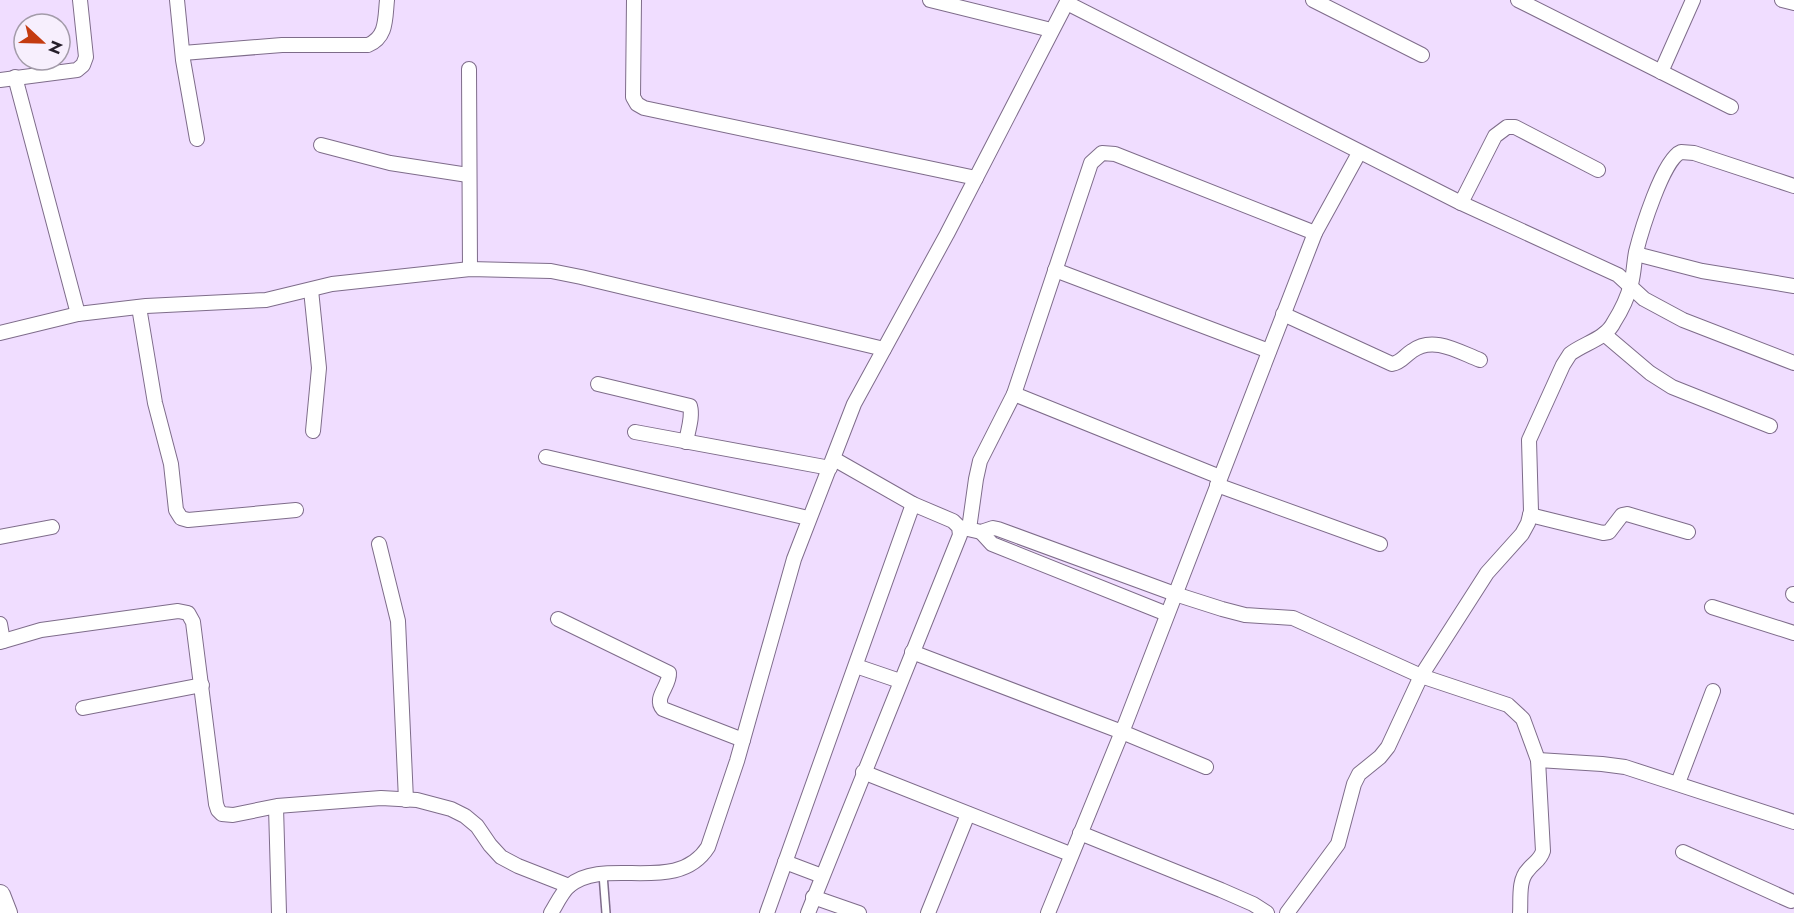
<svg xmlns="http://www.w3.org/2000/svg" width="1794" height="913" font-family="Jost,sans-serif">
<style>
.lines{fill:none;stroke-linecap:round;stroke-linejoin:round}
.lane-casing{stroke:#7e6c8a;stroke-width:10}
.street-casing{stroke:#7e6c8a;stroke-width:16}
.secondary-casing{stroke:#7e6c8a;stroke-width:22}
.lane{stroke:#fff;stroke-width:7}
.street{stroke:#fff;stroke-width:14}
.secondary{stroke:#fff;stroke-width:20}
</style>
<rect width="100%" height="100%" fill="#f0ddff"/>
<g class="lines">
<!-- lane casing -->
<g class="lane-casing">
<path id="lane" d="M 603,874 L 606,913"/>
</g>
<!-- street casing -->
<g class="street-casing">
<g id="street">
<path d="M 177,0 L 183,60 L 197,139"/>
<path d="M 634,0 L 633,97 L 637,104 L 644,108 L 976,178"/>
<path d="M 930,0 L 1051,30"/>
<path d="M 1313,0 L 1422,55"/>
<path d="M 1518,0 L 1731,107"/>
<path d="M 1782,0 L 1794,3"/>
<path d="M 1067,3 L 1461,203 L 1618,275 L 1644,299 L 1683,320 L 1794,363"/>
<path d="M 183,53 L 282,45 L 368,45 C 387,37 385,19 387,0"/>
<path d="M 469,69 L 470,269"/>
<path d="M 1661,72 L 1693,0"/>
<path d="M 15,77 L 78,314"/>
<path d="M 0,80 L 77,70 L 83,65 L 86,57 L 80,0"/>
<path d="M 321,145 L 390,163 L 468,175"/>
<path d="M 1461,203 L 1495,136 L 1507,127 L 1515,127 L 1598,170"/>
<path d="M 1636,254 L 1702,271 L 1794,286"/>
<path d="M 1055,270 L 1269,351"/>
<path d="M 311,290 L 319,368 L 313,431"/>
<path d="M 139,307 L 155,403 L 171,464 L 176,510 L 181,518 L 188,520 L 296,510"/>
<path d="M 1283,314 L 1392,364 C 1402,362 1404,356 1412,351 C 1433,335 1459,352 1480,360"/>
<path d="M 0,333 L 78,314 L 146,306 L 266,300 L 332,284 L 470,269 L 551,271 L 581,277 L 884,349"/>
<path d="M 1604,334 L 1650,373 L 1672,387 L 1770,426"/>
<path d="M 598,384 L 690,406 C 693,417 688,430 686,442"/>
<path d="M 1014,394 L 1220,477"/>
<path d="M 635,432 L 830,468"/>
<path d="M 546,457 L 808,518"/>
<path d="M 1217,485 L 1380,544"/>
<path d="M 1530,515 L 1603,533 L 1609,532 L 1622,515 L 1627,514 L 1688,532"/>
<path d="M 959,527 L 981,532 L 993,528 L 998,529 L 1175,594 L 1222,609 L 1245,615 L 1293,618 L 1421,676 L 1508,705 L 1523,719 L 1538,760 L 1543,851 C 1540,861 1534,862 1528,870 C 1518,880 1521,900 1520,913"/>
<path d="M 969,529 L 976,479 L 980,461 L 1014,394 L 1091,163 L 1102,153 L 1115,154 L 1315,233"/>
<path d="M 981,532 L 992,544 L 1167,614"/>
<path d="M 0,537 L 52,527"/>
<path d="M 379,544 L 398,621 L 406,800"/>
<path d="M 1793,594 L 1794,595"/>
<path d="M 1712,607 L 1794,633"/>
<path d="M 558,619 L 669,673 C 670,686 653,698 663,709 L 743,740"/>
<path d="M 0,624 L 3,641"/>
<path d="M 0,642 L 41,630 L 178,611 L 188,613 L 193,622 L 216,804 L 218,810 L 222,814 L 233,815 L 277,806 L 381,798 L 417,800 L 451,809 L 465,816 L 477,826 L 490,845 L 501,857 L 518,866 L 569,886"/>
<path d="M 912,652 L 1122,732 L 1206,767"/>
<path d="M 856,666 L 900,681"/>
<path d="M 83,708 L 202,685"/>
<path d="M 1538,760 L 1602,764 L 1625,767 L 1794,822"/>
<path d="M 863,772 L 1070,854"/>
<path d="M 1678,783 L 1713,691"/>
<path d="M 276,807 L 279,913"/>
<path d="M 1080,833 L 1221,890 L 1253,904 L 1267,913"/>
<path d="M 1683,852 L 1791,901"/>
<path d="M 785,862 L 822,876"/>
<path d="M 813,897 L 859,913"/>
<path d="M 551,913 C 556,905 562,892 569,886 C 605,855 677,896 708,847 L 737,761 L 794,559 L 854,404 L 947,234 L 1068,0"/>
<path d="M 767,913 L 913,504"/>
<path d="M 808,913 L 960,535 L 959,527 L 953,521 L 913,504 L 834,459"/>
<path d="M 928,913 L 968,814"/>
<path d="M 1048,913 L 1126,722 L 1315,233 L 1359,153"/>
<path d="M 1287,913 L 1338,844 L 1354,784 L 1359,774 L 1380,757 L 1388,747 L 1421,676 L 1487,573 L 1522,534 L 1528,523 L 1531,511 L 1529,440 L 1563,365 L 1570,354 C 1584,343 1606,339 1614,322 C 1621,311 1628,296 1631,284 C 1634,273 1634,262 1636,252 C 1641,232 1663,159 1681,152 L 1694,153 L 1794,186"/>
</g>
</g>
<!-- secondary casing -->
<g class="secondary-casing">
<path id="secondary" d="M 0,895 L 7,913"/>
</g>
<!-- lane -->
<use href="#lane" class="lane"/>
<!-- street -->
<use href="#street" class="street"/>
<!-- secondary -->
<use href="#secondary" class="secondary"/>
</g>
<!-- north arrow -->
<g transform="translate(42 42) rotate(112)"><circle r="28" fill="#f7effd" stroke="#a39ba9" stroke-width="1.5"/>
<path d="M0-4.5L10 22L0 15L-10 22Z" fill="#c43b10"/>
<text y="-9" font-size="16" font-weight="bold" text-anchor="middle" fill="#251e2a">N</text>
</g>
</svg>
